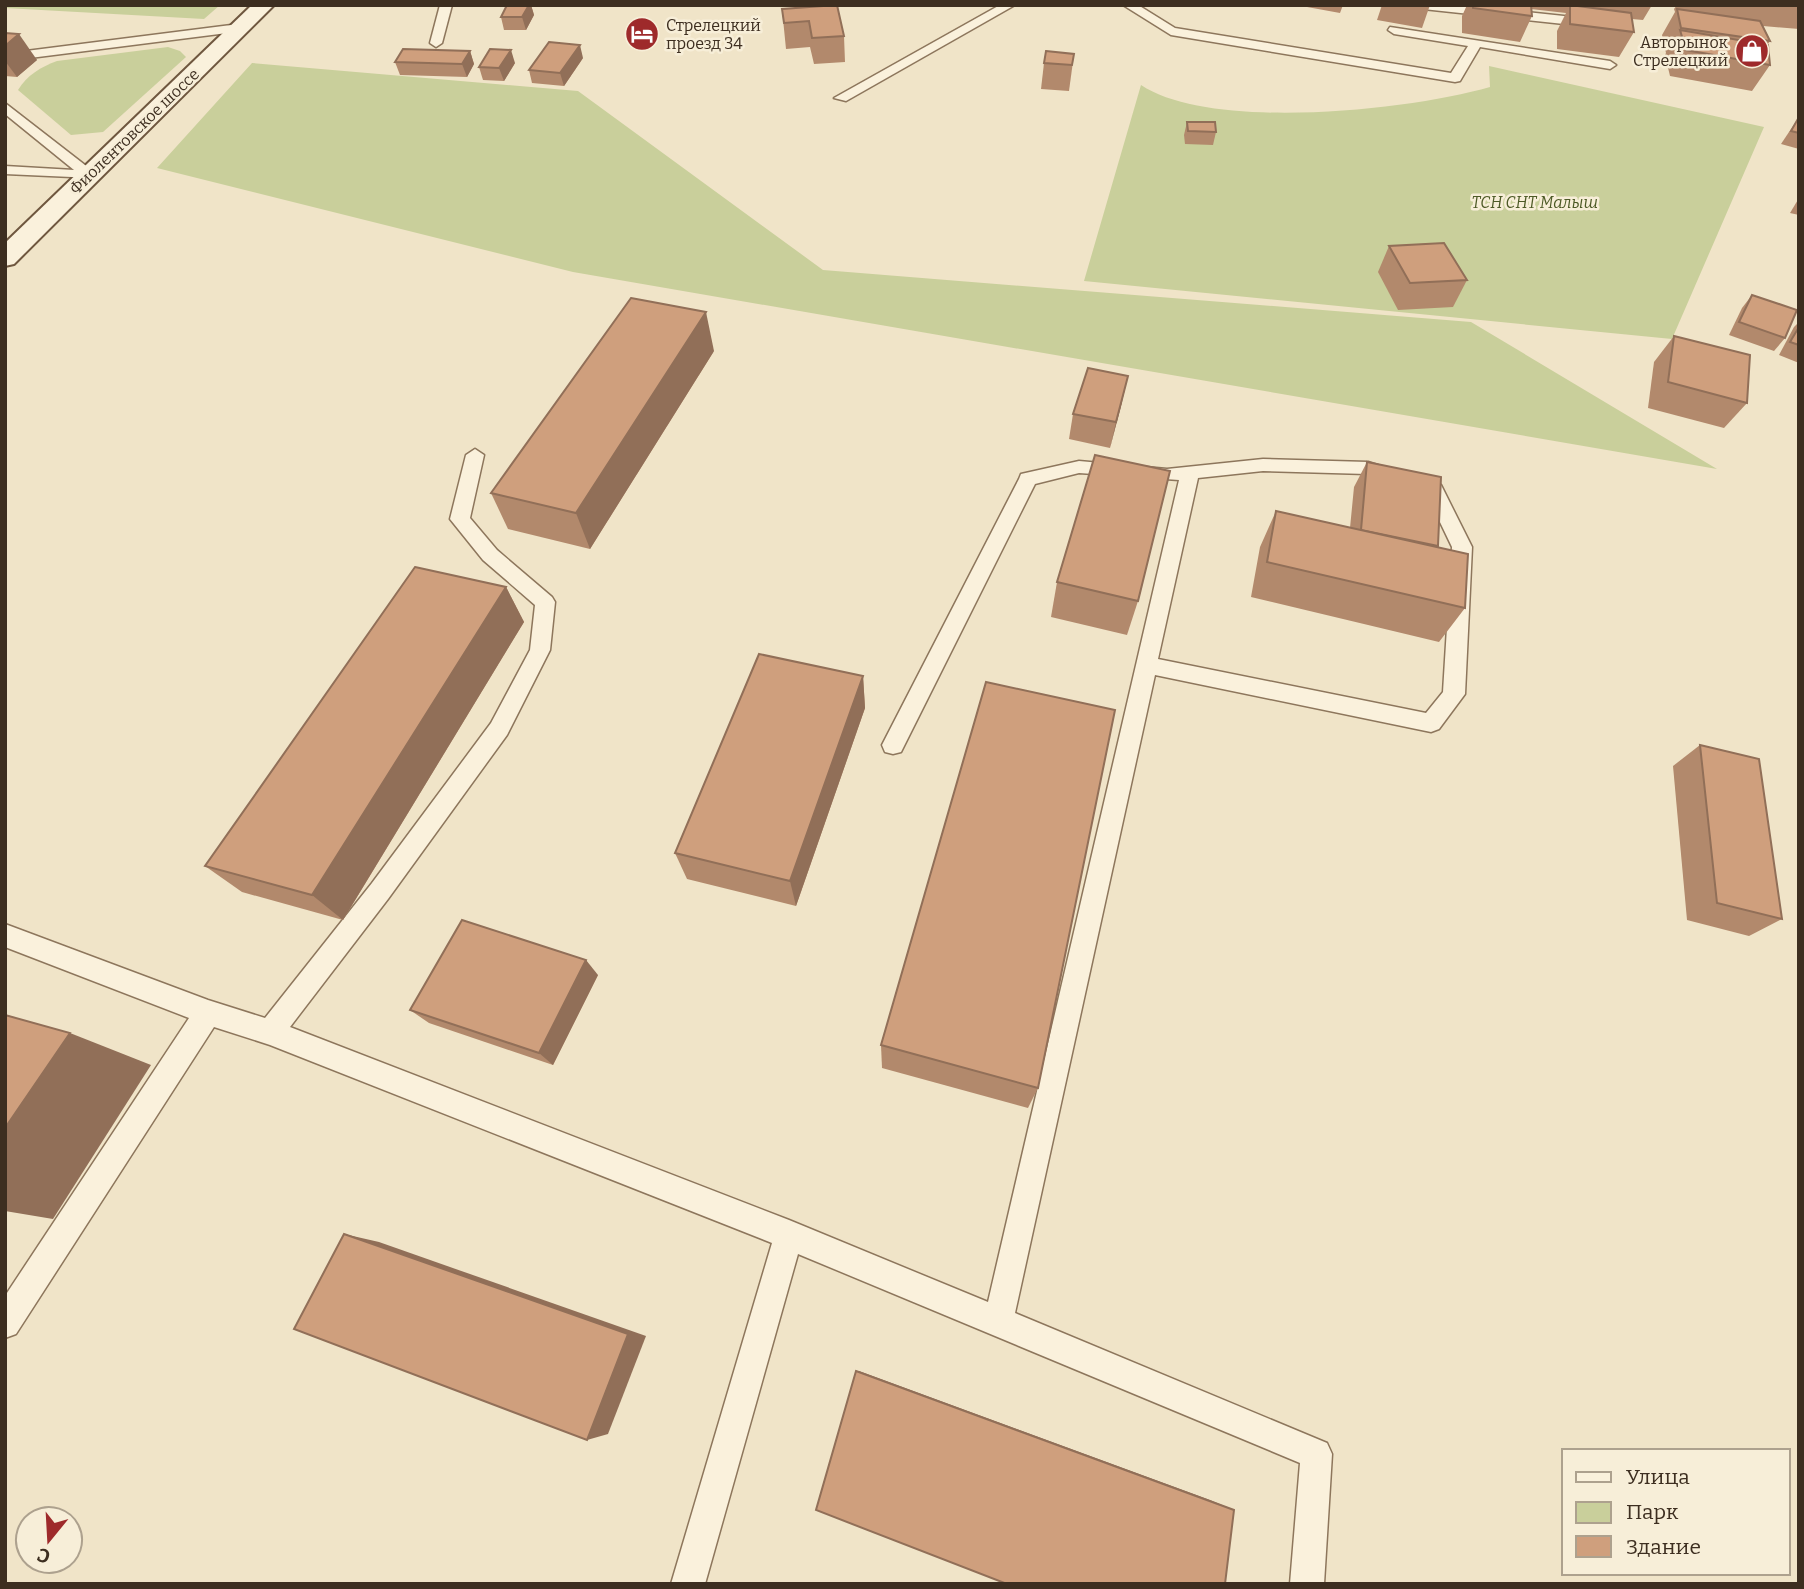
<svg xmlns="http://www.w3.org/2000/svg" width="1804" height="1589" font-family="Bitter,serif">
<style>
.green{fill:#c9cf9b}
.lines{fill:none;stroke-linecap:round;stroke-linejoin:round}
.service-casing{stroke:#8d765c;stroke-width:3}
.secondary-casing{stroke:#6f573f;stroke-width:4}
.service{fill:#faf1dc;fill-rule:evenodd}
.secondary{fill:#faf1dc;fill-rule:evenodd}
.wall{fill:#b2896c}
.shaded-wall{fill:#916f58}
.building{fill:#cf9f7d;stroke:#916f58;stroke-width:2}
.labels{text-anchor:middle;stroke-width:5;stroke-linejoin:round;paint-order:stroke}
.far-poi-label{font-size:16px;fill:#3d2e20;stroke:#f7eed8;text-anchor:start}
.far-street-label{font-size:16px;fill:#3d2e20;stroke:#f7eed8}
.far-park-label{font-size:16px;font-style:italic;fill:#4d5a26;stroke:#f7eed8}
</style>
<rect width="100%" height="100%" fill="#f0e4c8"/>
<!-- green -->
<g class="green">
<path d="M 5,5 L 220,5 L 204,19 L 5,8 Z"/>
<path d="M 168,47 L 180,51 L 186,57 L 103,132 L 71,135 L 18,90 C 27,75 41,67 57,61 Z"/>
<path d="M 252,63 L 578,91 L 823,270 L 1471,322 L 1717,469 L 573,272 L 157,168 Z"/>
<path d="M 1489,66 L 1764,127 L 1672,339 L 1084,281 L 1141,85 C 1212,132 1410,110 1490,87 Z"/>
</g>
<g class="lines">
<!-- service casing -->
<g class="service-casing">
<g id="service">
<path d="M 440,5 L 452,5 L 442,43 L 436,47 L 430,43 Z"/>
<path d="M 1000,5 L 1015,5 L 846,101 L 834,98 Z"/>
<path d="M 1123,5 L 1138,5 L 1175,28 L 1451,73 L 1468,46 L 1394,34 L 1388,30 L 1390,27 L 1610,61 L 1616,65 L 1610,69 L 1480,47 L 1460,81 L 1455,82 L 1171,35 Z"/>
<path d="M 1417,5 L 1460,5 L 1592,19 L 1598,23 L 1592,27 L 1423,9 Z"/>
<path d="M 239,24 L 243,25 L 243,31 L 30,58 L 5,75 L 5,65 L 26,51 Z"/>
<path d="M 5,103 L 94,172 L 94,178 L 5,174 L 5,166 L 74,170 L 5,114 Z"/>
<path d="M 475,449 L 484,455 L 470,518 L 497,550 L 552,597 L 555,602 L 550,650 L 507,735 L 388,899 L 290,1027 L 789,1220 L 988,1302 L 1179,480 L 1079,473 L 1035,484 L 901,752 L 893,754 L 885,752 L 882,745 L 1019,479 L 1021,474 L 1079,461 L 1167,469 L 1263,459 L 1368,462 L 1441,485 L 1472,547 L 1465,694 L 1439,729 L 1431,732 L 1155,675 L 1015,1313 L 1327,1443 L 1332,1454 L 1324,1584 L 1290,1584 L 1300,1463 L 798,1254 L 705,1584 L 671,1584 L 772,1243 L 270,1045 L 214,1027 L 16,1334 L 5,1338 L 5,1296 L 189,1018 L 5,947 L 5,924 L 208,1000 L 265,1018 L 372,883 L 491,723 L 530,650 L 535,605 L 483,560 L 450,519 L 466,455 ZM 1263,471 L 1367,474 L 1427,495 L 1452,547 L 1443,692 L 1426,713 L 1158,659 L 1198,478 Z"/>
</g>
</g>
<!-- secondary casing -->
<g class="secondary-casing">
<path id="secondary" d="M 252,5 L 274,5 L 14,264 L 5,266 L 5,243 Z"/>
</g>
<!-- service -->
<use href="#service" class="service"/>
<!-- secondary -->
<use href="#secondary" class="secondary"/>
</g>
<!-- wall -->
<g class="wall">
<path d="M 507,5 L 531,5 L 534,15 L 526,30 L 504,30 L 501,17 Z"/>
<path d="M 875,5 L 898,5 L 876,7 Z"/>
<path d="M 1296,5 L 1343,5 L 1340,13 Z"/>
<path d="M 1382,5 L 1430,5 L 1422,28 L 1377,20 Z"/>
<path d="M 1467,5 L 1652,5 L 1643,20 L 1632,19 L 1634,32 L 1619,57 L 1557,49 L 1557,31 L 1566,13 L 1531,9 L 1532,16 L 1520,42 L 1462,33 L 1462,16 Z"/>
<path d="M 1677,5 L 1799,5 L 1799,29 L 1763,26 L 1770,41 L 1768,44 L 1770,65 L 1752,91 L 1670,76 L 1665,55 L 1666,53 L 1662,35 L 1675,12 L 1674,9 Z"/>
<path d="M 782,9 L 844,36 L 845,62 L 814,64 L 810,47 L 786,49 Z"/>
<path d="M 5,33 L 37,60 L 17,77 L 5,76 Z"/>
<path d="M 470,51 L 474,64 L 467,77 L 400,75 L 395,62 Z"/>
<path d="M 1074,54 L 1069,91 L 1041,89 L 1044,63 Z"/>
<path d="M 583,58 L 564,86 L 532,83 L 529,70 Z"/>
<path d="M 515,63 L 504,81 L 483,80 L 479,67 Z"/>
<path d="M 1799,117 L 1799,149 L 1781,144 Z"/>
<path d="M 1187,122 L 1216,132 L 1213,145 L 1185,144 L 1184,135 Z"/>
<path d="M 1799,198 L 1799,215 L 1790,213 Z"/>
<path d="M 1389,246 L 1467,280 L 1453,307 L 1398,310 L 1378,272 Z"/>
<path d="M 1752,295 L 1785,338 L 1774,351 L 1729,335 L 1742,308 Z"/>
<path d="M 1799,322 L 1799,363 L 1779,355 L 1794,327 Z"/>
<path d="M 1674,336 L 1747,403 L 1724,428 L 1648,408 L 1654,362 Z"/>
<path d="M 714,351 L 590,549 L 508,529 L 491,493 Z"/>
<path d="M 1122,402 L 1110,448 L 1069,439 L 1073,414 Z"/>
<path d="M 1367,462 L 1438,546 L 1438,547 L 1465,608 L 1439,642 L 1251,597 L 1260,547 L 1276,511 L 1350,528 L 1354,487 Z"/>
<path d="M 1057,582 L 1138,601 L 1127,635 L 1051,617 Z"/>
<path d="M 506,587 L 524,622 L 343,920 L 242,892 L 205,866 Z"/>
<path d="M 863,676 L 865,708 L 796,906 L 687,879 L 675,853 Z"/>
<path d="M 1700,745 L 1782,919 L 1749,936 L 1687,920 L 1673,766 Z"/>
<path d="M 598,975 L 553,1065 L 429,1023 L 410,1010 Z"/>
<path d="M 881,1045 L 1038,1088 L 1028,1108 L 882,1068 Z"/>
</g>
<!-- shaded-wall -->
<g class="shaded-wall">
<path d="M 529,5 L 531,5 L 534,15 L 526,30 L 522,17 Z"/>
<path d="M 19,34 L 37,60 L 17,77 L 5,61 L 5,46 Z"/>
<path d="M 580,45 L 583,58 L 564,86 L 560,73 Z"/>
<path d="M 511,50 L 515,63 L 504,81 L 499,68 Z"/>
<path d="M 470,51 L 474,64 L 467,77 L 462,64 Z"/>
<path d="M 706,312 L 714,351 L 590,549 L 576,513 Z"/>
<path d="M 1128,376 L 1122,402 L 1110,448 L 1116,422 Z"/>
<path d="M 506,587 L 524,622 L 343,920 L 312,895 Z"/>
<path d="M 863,676 L 865,708 L 796,906 L 790,881 Z"/>
<path d="M 586,960 L 598,975 L 553,1065 L 539,1053 Z"/>
<path d="M 70,1033 L 151,1065 L 53,1219 L 5,1211 L 5,1128 Z"/>
<path d="M 344,1234 L 379,1242 L 646,1336 L 608,1434 L 587,1440 Z"/>
<path d="M 856,1371 L 859,1371 L 1210,1500 L 1234,1510 Z"/>
</g>
<!-- building -->
<g class="building">
<path d="M 507,5 L 529,5 L 522,17 L 501,17 Z"/>
<path d="M 837,5 L 844,36 L 812,38 L 809,21 L 784,23 L 782,9 Z"/>
<path d="M 1473,5 L 1531,5 L 1532,16 L 1473,8 Z"/>
<path d="M 1570,5 L 1631,13 L 1634,32 L 1570,24 Z"/>
<path d="M 1677,9 L 1760,21 L 1770,41 L 1681,28 Z"/>
<path d="M 1680,30 L 1768,45 L 1770,65 L 1686,50 Z"/>
<path d="M 5,33 L 19,34 L 5,46 Z"/>
<path d="M 549,42 L 580,45 L 560,73 L 529,70 Z"/>
<path d="M 403,49 L 470,51 L 462,64 L 395,62 Z"/>
<path d="M 490,49 L 511,50 L 499,68 L 479,67 Z"/>
<path d="M 1046,51 L 1074,54 L 1072,65 L 1044,63 Z"/>
<path d="M 1799,117 L 1799,133 L 1791,131 Z"/>
<path d="M 1187,122 L 1215,122 L 1216,132 L 1188,131 Z"/>
<path d="M 1444,243 L 1467,280 L 1410,283 L 1389,246 Z"/>
<path d="M 1752,295 L 1797,310 L 1785,338 L 1739,322 Z"/>
<path d="M 631,298 L 706,312 L 576,513 L 491,493 Z"/>
<path d="M 1799,327 L 1799,345 L 1790,342 Z"/>
<path d="M 1674,336 L 1750,355 L 1747,403 L 1668,382 Z"/>
<path d="M 1088,368 L 1128,376 L 1116,422 L 1073,414 Z"/>
<path d="M 1095,455 L 1170,471 L 1138,601 L 1057,582 Z"/>
<path d="M 1367,462 L 1441,477 L 1438,546 L 1361,530 Z"/>
<path d="M 1276,511 L 1468,554 L 1465,608 L 1267,562 Z"/>
<path d="M 415,567 L 506,587 L 312,895 L 205,866 Z"/>
<path d="M 759,654 L 863,676 L 790,881 L 675,853 Z"/>
<path d="M 986,682 L 1115,710 L 1038,1088 L 881,1045 Z"/>
<path d="M 1700,745 L 1759,759 L 1782,919 L 1717,903 Z"/>
<path d="M 462,920 L 586,960 L 539,1053 L 410,1010 Z"/>
<path d="M 5,1015 L 70,1033 L 5,1128 Z"/>
<path d="M 344,1234 L 628,1334 L 587,1440 L 294,1329 Z"/>
<path d="M 856,1371 L 1234,1510 L 1225,1584 L 1007,1584 L 816,1510 Z"/>
</g>
<!-- icons -->
<defs>
<g id="hotel-disc" transform="scale(1.75)"><circle r="9.5" fill="#9e2a2b" stroke="#f7eed8"/><path d="M-6-4.5h1.5V1H6V5H4.5V3h-9V5H-6ZM-4 0a1.8 1.8 0 1 1 3.6 0ZM.5 0V-2.5h3Q6-2.5 6 0Z" fill="#fff"/></g>
<g id="shop-disc" transform="scale(1.75)"><circle r="9.5" fill="#9e2a2b" stroke="#f7eed8"/><path d="M-5-2.5h2.3a2.7 3.5 0 0 1 5.4 0H5L5.5 6h-11ZM-1.5-2.5h3a1.5 2.3 0 0 0-3 0Z" fill="#fff"/></g>
</defs>
<g fill-rule="evenodd">
<use href="#hotel-disc" x="642" y="34"/>
<use href="#shop-disc" x="1752" y="51"/>
</g>
<g class="labels">
<!-- far-poi labels -->
<g class="far-poi-label">
<text x="666" y="31">Стрелецкий<tspan x="666" dy="18">проезд 34</tspan></text>
<text x="1728" y="48" text-anchor="end">Авторынок<tspan x="1728" dy="18">Стрелецкий</tspan></text>
</g>
<!-- far-street labels -->
<g class="far-street-label">
<text transform="translate(134 131) rotate(-44)" y="6">Фиолентовское шоссе</text>
</g>
<!-- far-park labels -->
<g class="far-park-label">
<text x="1535" y="208">ТСН СНТ Малыш</text>
</g>
</g>
<!-- border -->
<rect width="1804" height="1589" fill="none" stroke="#3d2e20" stroke-width="14"/>
<!-- legend -->
<rect x="1562" y="1449" width="228" height="126" fill="#f7eed8" stroke="#ada18e" stroke-width="2"/>
<rect x="1576" y="1472" width="35" height="10" fill="#faf1dc" stroke="#ada18e" stroke-width="2"/>
<text x="1626" y="1484" font-size="21" fill="#3d2e20">Улица</text>
<rect x="1576" y="1502" width="35" height="21" fill="#c9cf9b" stroke="#ada18e" stroke-width="2"/>
<text x="1626" y="1519" font-size="21" fill="#3d2e20">Парк</text>
<rect x="1576" y="1536" width="35" height="21" fill="#cf9f7d" stroke="#ada18e" stroke-width="2"/>
<text x="1626" y="1554" font-size="21" fill="#3d2e20">Здание</text>
<!-- north arrow -->
<g transform="translate(49 1540) rotate(198)"><circle r="33" fill="#f7eed8" stroke="#ada18e" stroke-width="2"/>
<path d="M0-5L12 26L0 18L-12 26Z" fill="#9e2a2b"/>
<text y="-10" font-size="19" font-weight="bold" text-anchor="middle" fill="#3d2e20">С</text>
</g>
</svg>
